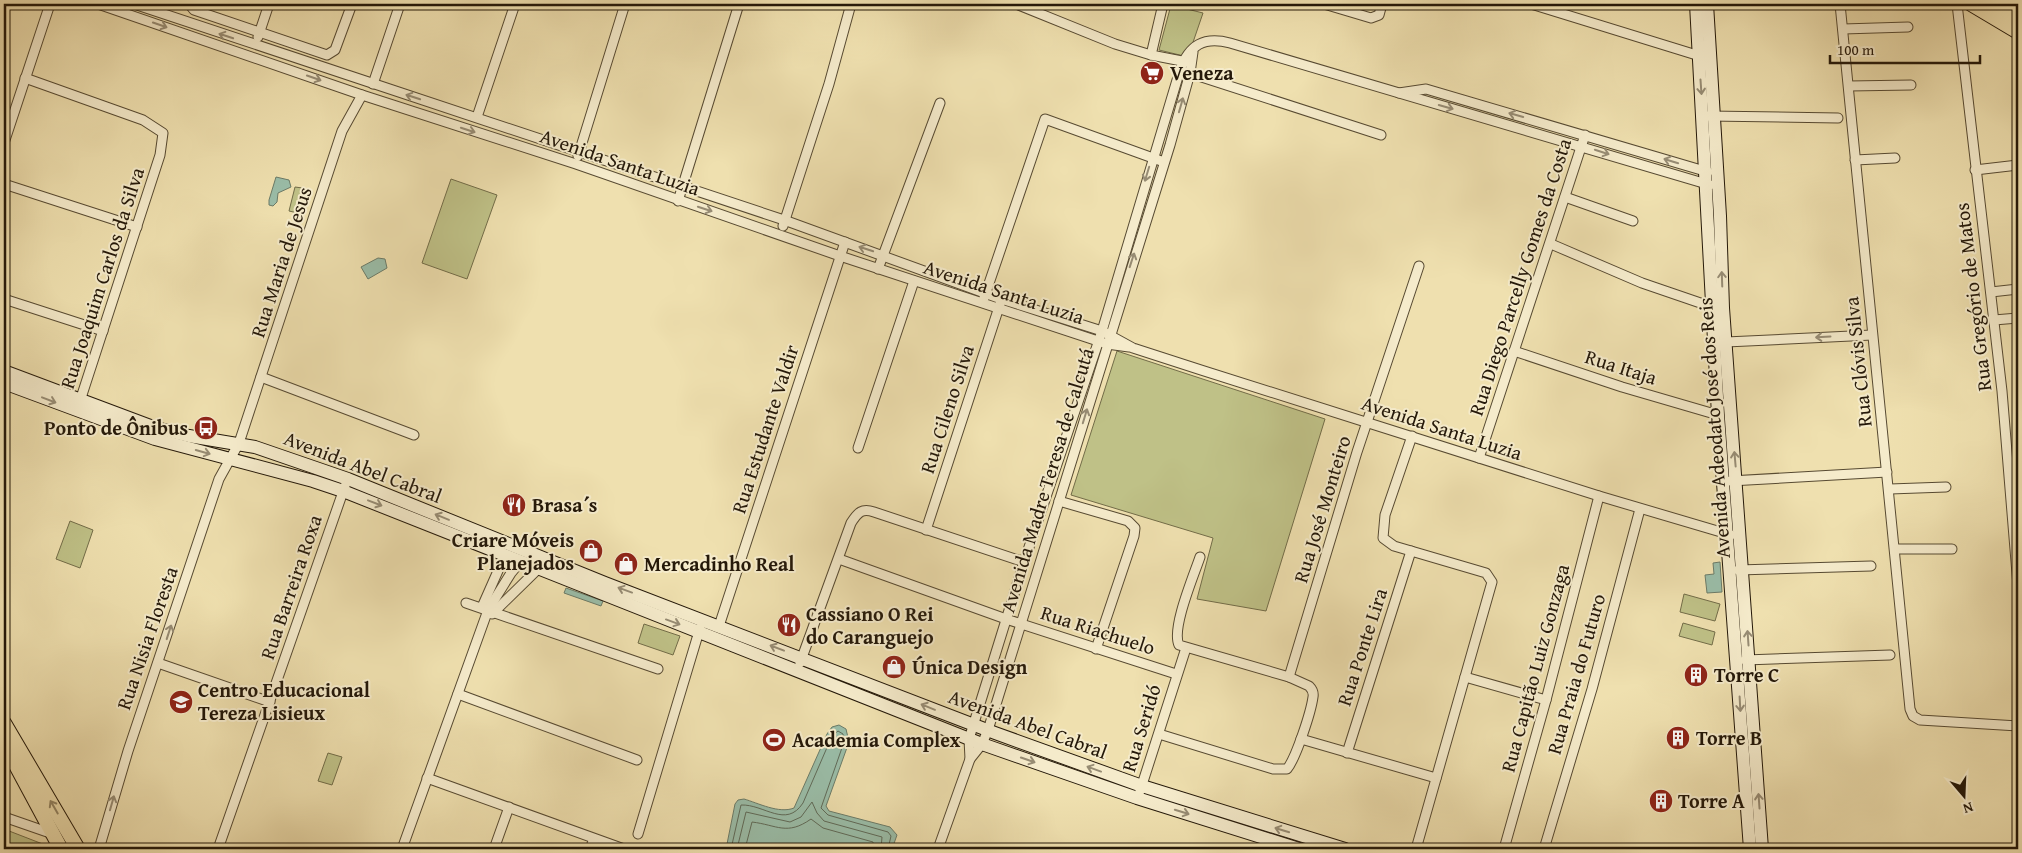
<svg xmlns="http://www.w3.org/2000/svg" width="2022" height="853" font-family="'Gentium Book Plus',serif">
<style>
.green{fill:#bfc187;stroke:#726c48}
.water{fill:#9abda8;stroke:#6b7b68}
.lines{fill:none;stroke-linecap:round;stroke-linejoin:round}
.shore{stroke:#5f6a58;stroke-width:1}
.street-casing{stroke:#574a32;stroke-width:11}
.secondary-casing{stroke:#241809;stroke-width:14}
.primary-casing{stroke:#241809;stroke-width:16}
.street{stroke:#f5ebcb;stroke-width:9}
.secondary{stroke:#f5ebcb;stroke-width:12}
.primary{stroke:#efe0af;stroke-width:14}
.oneway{stroke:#978c74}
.oneway2{stroke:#948664}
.labels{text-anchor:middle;stroke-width:4;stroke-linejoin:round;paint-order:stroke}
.poi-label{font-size:20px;font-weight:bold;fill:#241809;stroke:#f5ebcb;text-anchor:start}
.street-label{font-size:20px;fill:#241809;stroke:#f5ebcb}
</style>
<rect width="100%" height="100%" fill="#efe0af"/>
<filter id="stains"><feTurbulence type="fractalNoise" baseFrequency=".004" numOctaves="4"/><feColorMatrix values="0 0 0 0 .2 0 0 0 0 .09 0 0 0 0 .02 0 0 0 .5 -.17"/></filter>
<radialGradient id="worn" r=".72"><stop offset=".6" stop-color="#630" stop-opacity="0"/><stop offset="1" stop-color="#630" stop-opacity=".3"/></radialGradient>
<!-- green -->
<g class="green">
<path d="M 1171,5 L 1203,13 L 1188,57 L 1159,50 Z"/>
<path d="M 451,179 L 497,195 L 467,279 L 422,263 Z"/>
<path d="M 295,187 L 310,189 L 302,214 L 289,211 Z"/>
<path d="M 1117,351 L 1325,419 L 1266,611 L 1197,599 L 1213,538 L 1071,495 Z"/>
<path d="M 70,521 L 93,530 L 80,568 L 56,559 Z"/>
<path d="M 1684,594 L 1720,604 L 1715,621 L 1680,612 Z"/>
<path d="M 1683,623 L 1715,632 L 1712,645 L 1679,636 Z"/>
<path d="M 644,624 L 680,636 L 673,655 L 638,643 Z"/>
<path d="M 328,753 L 342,757 L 332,785 L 318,781 Z"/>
<path d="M 4,829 L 53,848 L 54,849 L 4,849 Z"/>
</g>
<!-- water -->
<g class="water">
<path d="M 276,177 L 289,180 L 291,187 L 278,193 L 277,202 L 273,206 L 269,205 L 269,200 Z"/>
<path d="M 378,258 L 385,259 L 387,268 L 368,279 L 361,267 Z"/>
<path d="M 1720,562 L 1722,592 L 1707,593 L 1705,575 L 1714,574 L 1713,563 Z"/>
<path d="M 566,588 L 603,601 L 601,606 L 564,593 Z"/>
<path d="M 839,725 L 846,729 L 849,742 L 826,806 L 829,811 L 890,827 L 897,835 L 892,849 L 726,849 L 735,804 L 738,800 L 744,799 C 758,803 779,814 794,808 L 827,734 L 832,727 Z"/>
</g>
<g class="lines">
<!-- shore -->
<g class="shore">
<path d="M 731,849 L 741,805 C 764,804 786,829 803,803 L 832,736 L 838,731 L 843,734 L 844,742 L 821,808 L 828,815 L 888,832 L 891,836 L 888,849"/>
<path d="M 737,849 L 746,812 L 790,822 L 801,817 L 812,802 L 817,813 L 824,821 L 882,837 L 881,849"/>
<path d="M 745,849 L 752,822 C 777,825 787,836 811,819 L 823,828 L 873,842 L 874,849"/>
</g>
<!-- street casing -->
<g class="street-casing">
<g id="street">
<path d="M 98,4 L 362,95 L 576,164 L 840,256 L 1107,344 L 1129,347"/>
<path d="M 134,4 L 784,220 L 1001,299 L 1102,331 L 1133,348 L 1201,370 L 1599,496 L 1731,535"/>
<path d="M 189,4 L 194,10 L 327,55 L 335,50 L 352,4"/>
<path d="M 1016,4 L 1115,44 L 1151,55 L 1187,62"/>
<path d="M 1324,4 L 1371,18 L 1379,15 L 1382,4"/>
<path d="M 1531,4 L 1703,57"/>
<path d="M 1840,4 L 1910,709 L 1913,716 L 1920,720 L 2018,726"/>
<path d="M 1957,4 L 2002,391 L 2018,586"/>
<path d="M 1843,29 L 1908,27"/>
<path d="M 258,37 L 269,4"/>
<path d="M 1151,55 L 1163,4"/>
<path d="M 1186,72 L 1381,135"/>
<path d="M 25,78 L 143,120 L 163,133 L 160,155 L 79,404"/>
<path d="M 373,84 L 400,4"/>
<path d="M 1849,86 L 1911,85"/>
<path d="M 1399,93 L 1426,89 L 1708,172"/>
<path d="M 1708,116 L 1838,118"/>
<path d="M 477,117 L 515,4"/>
<path d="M 4,143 L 50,4"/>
<path d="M 578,156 L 625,4"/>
<path d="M 1855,160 L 1895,158"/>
<path d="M 1975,170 L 2018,165"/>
<path d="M 4,184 L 137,227"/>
<path d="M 1565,197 L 1633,221"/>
<path d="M 678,201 L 739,4"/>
<path d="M 783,226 L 829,84 L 851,4"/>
<path d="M 1551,244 L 1642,283 L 1715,308"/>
<path d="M 878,269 L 940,103"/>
<path d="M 1991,292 L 2018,289"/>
<path d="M 984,298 L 1045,119 L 1164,162"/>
<path d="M 4,299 L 103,331"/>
<path d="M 1994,320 L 2018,318"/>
<path d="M 1726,342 L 1872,335"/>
<path d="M 1514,351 L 1622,387 L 1718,415"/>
<path d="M 261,377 L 414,435"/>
<path d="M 1412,436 L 1385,515 L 1383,538 L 1394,546 L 1486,573 L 1492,582 L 1416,849"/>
<path d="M 858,448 L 914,281"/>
<path d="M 1479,458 L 1585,135"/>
<path d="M 1730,481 L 1887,472"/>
<path d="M 1890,489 L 1946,487"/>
<path d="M 1059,501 L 1128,521 L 1135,528 L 1134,536 L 1096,649"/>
<path d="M 926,530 L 1000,304"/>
<path d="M 1896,549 L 1952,549"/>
<path d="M 839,559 L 1006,619 L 1176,674"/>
<path d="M 1738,570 L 1871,566"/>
<path d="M 466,603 L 658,669"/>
<path d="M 482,607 L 505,555"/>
<path d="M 492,614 L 539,568"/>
<path d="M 719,626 L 845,242"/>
<path d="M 1745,660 L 1890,655"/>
<path d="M 158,663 L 270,702"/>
<path d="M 800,663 L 851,523 C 858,512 862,508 874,512 L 1024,562"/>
<path d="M 1289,677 L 1357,452 L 1419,266"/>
<path d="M 1465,677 L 1546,700"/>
<path d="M 458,694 L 637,760"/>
<path d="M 1159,734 L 1273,769 L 1287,769 C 1296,758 1311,712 1313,697 C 1314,692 1312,689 1309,686 L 1289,677 L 1179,645 C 1171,629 1194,575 1200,557"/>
<path d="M 1301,739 L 1436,778"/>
<path d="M 1347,753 L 1411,551"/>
<path d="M 970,759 L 969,739 L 1024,562 L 1102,331 L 1180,70 C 1189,45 1204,36 1230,43 L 1710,185"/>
<path d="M 427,778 L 624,849"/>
<path d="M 1140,791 L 1186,648"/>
<path d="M 4,817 L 53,834"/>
<path d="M 638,834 L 700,628"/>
<path d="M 99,849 L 128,751 L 219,479 L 239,443 L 342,131 L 362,95"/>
<path d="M 218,849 L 345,486"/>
<path d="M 402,849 L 488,610 L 511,573 L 521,561"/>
<path d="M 494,849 L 509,807"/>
<path d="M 590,849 L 594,839"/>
<path d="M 938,849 L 970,759 L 982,744 L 988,730 L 1170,145 L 1190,73 L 1193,52"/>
<path d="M 1504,849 L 1546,700 L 1599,496"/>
<path d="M 1544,849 L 1592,689 L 1640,509"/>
</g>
</g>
<!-- secondary casing -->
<g class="secondary-casing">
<g id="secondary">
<path d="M 1696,4 L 1718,415 L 1750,849"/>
<path d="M 1707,4 L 1720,216 L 1723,308 L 1762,849"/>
<path d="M 4,371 L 156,428 L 189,436 L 255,447 L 348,479 L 605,583 L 995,733 L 1142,786 L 1345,849"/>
<path d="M 4,383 L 155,439 L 313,481 L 343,491 L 982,744 L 1137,798 L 1299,849"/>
</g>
</g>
<!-- primary casing -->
<g class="primary-casing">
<g id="primary">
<path d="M 1971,4 L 2018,32"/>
<path d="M 1996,4 L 2018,18"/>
<path d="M 4,723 L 78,849"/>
<path d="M 4,743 L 61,849"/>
</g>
</g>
<!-- street -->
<use href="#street" class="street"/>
<!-- secondary -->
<use href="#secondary" class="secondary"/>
<!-- primary -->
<use href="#primary" class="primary"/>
</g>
<!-- one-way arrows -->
<defs><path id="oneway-shaft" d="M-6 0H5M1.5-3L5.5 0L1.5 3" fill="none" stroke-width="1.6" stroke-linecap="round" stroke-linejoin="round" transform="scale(1.25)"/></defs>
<g class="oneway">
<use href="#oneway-shaft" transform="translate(160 25) rotate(19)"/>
<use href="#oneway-shaft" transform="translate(226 36) rotate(-162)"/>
<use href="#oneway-shaft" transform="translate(314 78) rotate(19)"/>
<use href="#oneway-shaft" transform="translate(1701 87) rotate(86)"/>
<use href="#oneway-shaft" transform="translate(413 97) rotate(-162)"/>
<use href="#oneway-shaft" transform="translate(1181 105) rotate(-74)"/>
<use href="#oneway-shaft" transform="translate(1446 107) rotate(16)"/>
<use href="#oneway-shaft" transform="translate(1516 115) rotate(-164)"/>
<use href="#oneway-shaft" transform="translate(468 130) rotate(18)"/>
<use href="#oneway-shaft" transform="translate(1602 152) rotate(18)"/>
<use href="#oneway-shaft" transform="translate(1671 161) rotate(-163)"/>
<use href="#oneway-shaft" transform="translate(1147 174) rotate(107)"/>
<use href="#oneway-shaft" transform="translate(705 209) rotate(18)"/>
<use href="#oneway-shaft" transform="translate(866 249) rotate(-162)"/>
<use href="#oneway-shaft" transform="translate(1132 260) rotate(-72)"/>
<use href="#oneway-shaft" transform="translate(1722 279) rotate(-92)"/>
<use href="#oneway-shaft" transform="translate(1823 337) rotate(177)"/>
<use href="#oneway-shaft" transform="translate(49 400) rotate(21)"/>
<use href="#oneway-shaft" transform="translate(1085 416) rotate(-73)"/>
<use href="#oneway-shaft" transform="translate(203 452) rotate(16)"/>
<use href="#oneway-shaft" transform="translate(1735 459) rotate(-95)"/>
<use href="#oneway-shaft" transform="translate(375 503) rotate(21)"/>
<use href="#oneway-shaft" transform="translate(442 517) rotate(-158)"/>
<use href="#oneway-shaft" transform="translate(625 590) rotate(-160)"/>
<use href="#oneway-shaft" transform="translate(673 622) rotate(20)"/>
<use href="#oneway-shaft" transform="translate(169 632) rotate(-72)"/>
<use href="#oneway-shaft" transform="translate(1748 638) rotate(-94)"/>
<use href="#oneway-shaft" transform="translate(777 648) rotate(-159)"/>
<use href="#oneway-shaft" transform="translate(1740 704) rotate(87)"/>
<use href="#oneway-shaft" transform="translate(928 707) rotate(-158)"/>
<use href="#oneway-shaft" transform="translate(1028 760) rotate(19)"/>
<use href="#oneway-shaft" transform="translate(1094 769) rotate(-160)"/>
<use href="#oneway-shaft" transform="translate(1759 801) rotate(-94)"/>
<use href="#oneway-shaft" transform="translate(112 803) rotate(-74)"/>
<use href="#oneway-shaft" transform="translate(1182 812) rotate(17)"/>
<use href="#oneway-shaft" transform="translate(1282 830) rotate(-163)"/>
</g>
<use class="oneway2" href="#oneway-shaft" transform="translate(54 807) rotate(-120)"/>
<!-- icons -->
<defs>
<g id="supermarket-disc" transform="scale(1.25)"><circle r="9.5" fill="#8f2418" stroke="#f5ebcb"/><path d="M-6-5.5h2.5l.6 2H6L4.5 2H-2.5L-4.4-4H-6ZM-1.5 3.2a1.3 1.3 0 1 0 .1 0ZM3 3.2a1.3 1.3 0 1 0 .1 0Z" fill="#fff"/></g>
<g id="bus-disc" transform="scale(1.25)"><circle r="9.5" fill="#8f2418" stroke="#f5ebcb"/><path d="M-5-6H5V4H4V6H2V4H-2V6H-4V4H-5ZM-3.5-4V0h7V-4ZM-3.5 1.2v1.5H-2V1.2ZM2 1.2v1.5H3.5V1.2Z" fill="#fff"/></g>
<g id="restaurant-disc" transform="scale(1.25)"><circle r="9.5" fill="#8f2418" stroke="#f5ebcb"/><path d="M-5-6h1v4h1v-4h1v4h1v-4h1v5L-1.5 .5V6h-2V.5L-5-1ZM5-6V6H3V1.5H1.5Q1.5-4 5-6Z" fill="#fff"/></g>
<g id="shop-disc" transform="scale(1.25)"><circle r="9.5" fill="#8f2418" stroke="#f5ebcb"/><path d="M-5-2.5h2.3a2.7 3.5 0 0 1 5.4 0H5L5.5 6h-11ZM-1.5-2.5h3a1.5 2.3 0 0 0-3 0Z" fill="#fff"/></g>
<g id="building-disc" transform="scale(1.25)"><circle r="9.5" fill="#8f2418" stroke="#f5ebcb"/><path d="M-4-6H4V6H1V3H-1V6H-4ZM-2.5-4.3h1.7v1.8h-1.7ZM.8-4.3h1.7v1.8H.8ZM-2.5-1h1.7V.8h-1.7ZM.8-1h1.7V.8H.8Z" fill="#fff"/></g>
<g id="school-disc" transform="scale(1.25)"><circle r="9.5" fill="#8f2418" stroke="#f5ebcb"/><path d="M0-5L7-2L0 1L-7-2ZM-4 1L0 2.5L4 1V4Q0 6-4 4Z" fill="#fff"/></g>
<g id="stadium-disc" transform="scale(1.25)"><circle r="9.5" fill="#8f2418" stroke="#f5ebcb"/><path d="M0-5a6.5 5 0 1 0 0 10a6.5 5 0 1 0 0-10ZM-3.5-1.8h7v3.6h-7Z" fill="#fff"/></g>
</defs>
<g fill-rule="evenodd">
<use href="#supermarket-disc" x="1152" y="73"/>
<use href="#bus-disc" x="206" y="428"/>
<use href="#restaurant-disc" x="514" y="505"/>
<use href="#shop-disc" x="591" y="551"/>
<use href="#shop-disc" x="626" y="564"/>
<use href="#restaurant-disc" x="789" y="625"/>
<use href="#shop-disc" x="894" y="667"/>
<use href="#building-disc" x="1696" y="675"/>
<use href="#school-disc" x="181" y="702"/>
<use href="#building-disc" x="1678" y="738"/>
<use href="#stadium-disc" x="774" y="740"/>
<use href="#building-disc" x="1661" y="801"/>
</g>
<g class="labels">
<!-- poi labels -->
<g class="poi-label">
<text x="1170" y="80">Veneza</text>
<text x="188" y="435" text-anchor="end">Ponto de Ônibus</text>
<text x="532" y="512">Brasa´s</text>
<text x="574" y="547" text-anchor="end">Criare Móveis<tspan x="574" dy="23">Planejados</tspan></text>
<text x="644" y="571">Mercadinho Real</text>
<text x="806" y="621">Cassiano O Rei<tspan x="806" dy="23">do Caranguejo</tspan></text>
<text x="912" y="674">Única Design</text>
<text x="1714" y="682">Torre C</text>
<text x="198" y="697">Centro Educacional<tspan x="198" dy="23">Tereza Lisieux</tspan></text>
<text x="1696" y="745">Torre B</text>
<text x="792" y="747">Academia Complex</text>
<text x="1678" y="808">Torre A</text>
</g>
<!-- street labels -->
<g class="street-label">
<text transform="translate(620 162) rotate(19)" y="7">Avenida Santa Luzia</text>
<text transform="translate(281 262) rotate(-72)" y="7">Rua Maria de Jesus</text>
<text transform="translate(1520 277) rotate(-72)" y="7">Rua Diego Parcelly Gomes da Costa</text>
<text transform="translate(102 278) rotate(-72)" y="7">Rua Joaquim Carlos da Silva</text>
<text transform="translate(1004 292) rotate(18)" y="7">Avenida Santa Luzia</text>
<text transform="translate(1973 297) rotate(-97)" y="7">Rua Gregório de Matos</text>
<text transform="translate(1858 362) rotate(-96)" y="7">Rua Clóvis Silva</text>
<text transform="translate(1621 367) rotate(18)" y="7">Rua Itaja</text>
<text transform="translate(947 409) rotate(-72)" y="7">Rua Cileno Silva</text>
<text transform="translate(1442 428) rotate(18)" y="7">Avenida Santa Luzia</text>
<text transform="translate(1714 428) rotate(-94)" y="7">Avenida Adeodato José dos Reis</text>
<text transform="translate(765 429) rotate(-72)" y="7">Rua Estudante Valdir</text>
<text transform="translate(363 467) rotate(21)" y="7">Avenida Abel Cabral</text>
<text transform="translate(1047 480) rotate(-73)" y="7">Avenida Madre Teresa de Calcutá</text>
<text transform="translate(1322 509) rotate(-73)" y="7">Rua José Monteiro</text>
<text transform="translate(291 587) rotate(-71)" y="7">Rua Barreira Roxa</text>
<text transform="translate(1098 630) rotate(18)" y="7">Rua Riachuelo</text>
<text transform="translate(147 638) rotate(-71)" y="7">Rua Nisia Floresta</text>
<text transform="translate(1362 647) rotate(-72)" y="7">Rua Ponte Lira</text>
<text transform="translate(1535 668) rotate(-75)" y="7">Rua Capitão Luiz Gonzaga</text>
<text transform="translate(1576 674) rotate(-74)" y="7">Rua Praia do Futuro</text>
<text transform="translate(1028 724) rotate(20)" y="7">Avenida Abel Cabral</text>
<text transform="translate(1141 728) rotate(-73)" y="7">Rua Seridó</text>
</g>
</g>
<!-- margin -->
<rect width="2022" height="853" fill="none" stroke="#efe0af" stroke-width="20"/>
<rect x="5" y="5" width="2012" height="843" fill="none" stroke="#241809" stroke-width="2.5"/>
<rect x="10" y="10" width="2002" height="833" fill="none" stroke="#241809"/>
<!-- north arrow -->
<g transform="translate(1964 796) rotate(161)" stroke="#f5ebcb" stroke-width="4" paint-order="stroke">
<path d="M0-4L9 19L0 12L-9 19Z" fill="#241809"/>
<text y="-8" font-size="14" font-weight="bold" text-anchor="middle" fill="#241809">N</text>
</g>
<!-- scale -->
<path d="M1830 55v8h150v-8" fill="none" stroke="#241809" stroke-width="2.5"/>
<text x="1837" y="55" font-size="15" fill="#241809" stroke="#f5ebcb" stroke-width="4" paint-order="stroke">100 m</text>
<rect width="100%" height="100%" filter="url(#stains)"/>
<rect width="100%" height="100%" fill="url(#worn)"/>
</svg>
